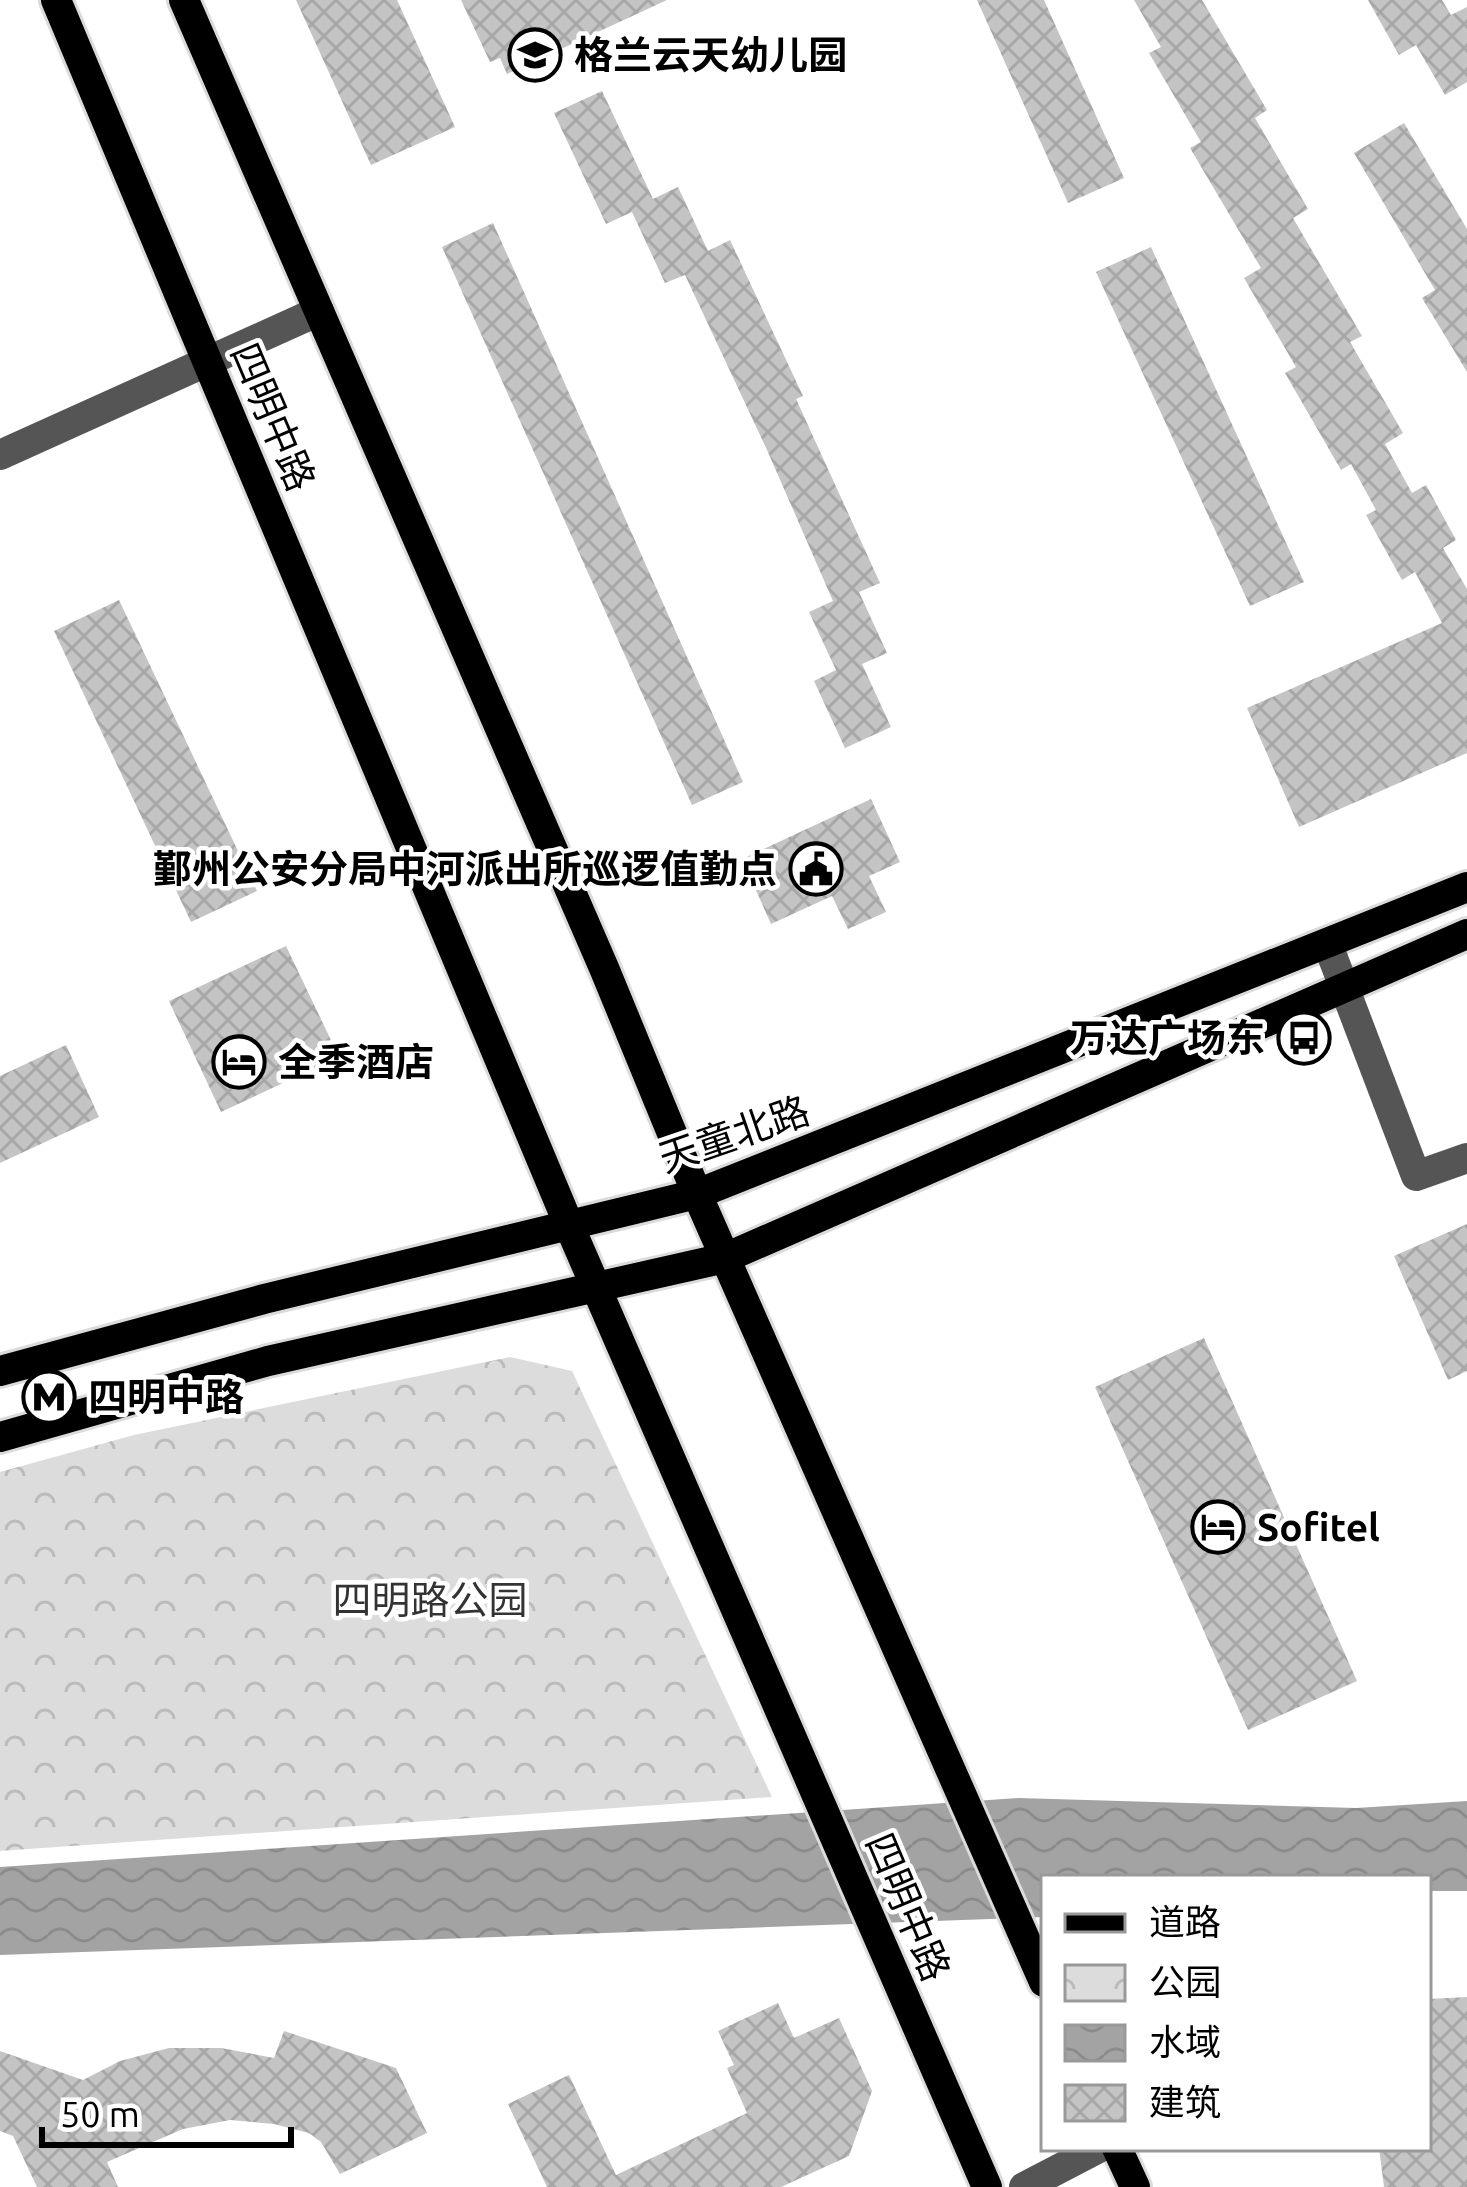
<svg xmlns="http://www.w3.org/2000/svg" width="1467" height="2187" font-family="Ubuntu,'Noto Sans SC',sans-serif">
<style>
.park{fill:url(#park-crowns)}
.water{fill:url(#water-waves)}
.building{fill:url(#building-cross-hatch)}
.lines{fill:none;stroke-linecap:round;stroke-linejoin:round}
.major-casing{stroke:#dbdbdb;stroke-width:36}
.minor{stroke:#555;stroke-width:30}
.major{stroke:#000;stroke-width:30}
.labels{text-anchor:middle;stroke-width:9;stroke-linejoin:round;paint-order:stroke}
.poi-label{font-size:39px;font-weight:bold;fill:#000;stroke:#fff;text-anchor:start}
.street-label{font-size:39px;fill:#000;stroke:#fff}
.park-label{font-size:39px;fill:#333;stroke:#fff}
</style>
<defs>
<pattern id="park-crowns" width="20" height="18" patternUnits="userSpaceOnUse" patternTransform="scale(3)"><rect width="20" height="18" fill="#dcdcdc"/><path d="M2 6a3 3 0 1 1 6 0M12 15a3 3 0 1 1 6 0" fill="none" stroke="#bbb"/></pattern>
<pattern id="water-waves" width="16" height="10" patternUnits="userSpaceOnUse" patternTransform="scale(3)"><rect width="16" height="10" fill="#a3a3a3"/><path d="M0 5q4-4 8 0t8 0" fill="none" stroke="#8b8b8b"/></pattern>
<pattern id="building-cross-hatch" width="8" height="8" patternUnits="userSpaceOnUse" patternTransform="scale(3)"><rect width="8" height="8" fill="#c4c4c4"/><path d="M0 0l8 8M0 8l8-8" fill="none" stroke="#a7a7a7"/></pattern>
</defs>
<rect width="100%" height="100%" fill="#fff"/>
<!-- park -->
<path class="park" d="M 510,1357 L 572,1371 L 772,1797 L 0,1851 L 0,1472 L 134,1435 Z"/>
<!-- water -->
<path class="water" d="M 1019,1798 L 1356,1808 L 1467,1801 L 1467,1891 L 1428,1891 L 1428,1878 L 1044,1878 L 1044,1917 L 0,1955 L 0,1867 Z"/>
<!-- building -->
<g class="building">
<path d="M 296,0 L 397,0 L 455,127 L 371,165 Z"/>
<path d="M 461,0 L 667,0 L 507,74 L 500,58 L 490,62 Z"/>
<path d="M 977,0 L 1044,0 L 1124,178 L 1068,203 Z"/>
<path d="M 1134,0 L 1202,0 L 1267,110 L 1255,118 L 1308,209 L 1293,218 L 1362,336 L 1350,342 L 1403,433 L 1385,444 L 1412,493 L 1426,485 L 1456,540 L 1443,548 L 1467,589 L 1467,753 L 1299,827 L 1247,708 L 1442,623 L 1415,572 L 1402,580 L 1366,515 L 1376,510 L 1351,464 L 1341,470 L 1285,373 L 1296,367 L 1244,278 L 1261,268 L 1190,148 L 1201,142 L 1149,53 L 1161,47 Z"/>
<path d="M 1368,0 L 1442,0 L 1451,15 L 1467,7 L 1467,82 L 1445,95 L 1416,45 L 1399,55 Z"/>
<path d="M 602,91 L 653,199 L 678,187 L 708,251 L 730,240 L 803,396 L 796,399 L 880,583 L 859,592 L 887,653 L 862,664 L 891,727 L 845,748 L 814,681 L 836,670 L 809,612 L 833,601 L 767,450 L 685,275 L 665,283 L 632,212 L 606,224 L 554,113 Z"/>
<path d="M 1404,123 L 1467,229 L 1467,372 L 1422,298 L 1435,290 L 1354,153 Z"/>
<path d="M 493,223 L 743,782 L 692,805 L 442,247 Z"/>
<path d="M 1151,247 L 1304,582 L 1250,606 L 1096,272 Z"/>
<path d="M 119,600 L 257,891 L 191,922 L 54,631 Z"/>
<path d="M 871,799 L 900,862 L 869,876 L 886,912 L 848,929 L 832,896 L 771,924 L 742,859 Z"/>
<path d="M 286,946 L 339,1057 L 221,1112 L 169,1001 Z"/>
<path d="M 66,1045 L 99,1117 L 0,1163 L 0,1076 Z"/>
<path d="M 1467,1224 L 1467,1371 L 1448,1380 L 1394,1256 Z"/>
<path d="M 1204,1338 L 1357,1681 L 1248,1730 L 1095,1387 Z"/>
<path d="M 1467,1997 L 1467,2187 L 1384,2187 L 1379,2148 L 1428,2148 L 1428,1999 Z"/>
<path d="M 778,2003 L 794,2038 L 839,2018 L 872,2091 L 849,2156 L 781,2187 L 547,2187 L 508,2104 L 569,2075 L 616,2175 L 747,2113 L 727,2068 L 734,2065 L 718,2031 Z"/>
<path d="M 284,2031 L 396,2068 L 427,2133 L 340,2174 L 321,2142 L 309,2133 L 274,2124 L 230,2120 L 183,2129 L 107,2162 L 118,2187 L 37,2187 L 13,2136 L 0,2131 L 0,2051 L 83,2080 L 120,2061 L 169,2048 L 221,2048 L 274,2058 Z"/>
</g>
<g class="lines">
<!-- major casing -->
<g class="major-casing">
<g id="major">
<path d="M 56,0 L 568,1223 L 987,2187"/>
<path d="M 184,0 L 604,968 L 697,1194 L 1044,1982"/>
<path d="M 0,1371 L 264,1299 L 697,1194 L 1467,887"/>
<path d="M 0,1437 L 268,1361 L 725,1258 L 1467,934"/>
<path d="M 1117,2148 L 1135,2187"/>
</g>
</g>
<!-- minor -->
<g class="minor">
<path d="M 0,455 L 319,311"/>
<path d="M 1328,945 L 1416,1176 L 1467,1158"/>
<path d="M 1024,2187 L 1099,2148"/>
</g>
<!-- major -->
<use href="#major" class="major"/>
</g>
<!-- icons -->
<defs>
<g id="school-ring" transform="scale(2.7)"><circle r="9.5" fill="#fff" stroke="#000" stroke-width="1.5"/><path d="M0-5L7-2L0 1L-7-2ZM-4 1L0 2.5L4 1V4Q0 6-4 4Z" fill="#000"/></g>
<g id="civic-ring" transform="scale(2.7)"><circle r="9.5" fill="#fff" stroke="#000" stroke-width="1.5"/><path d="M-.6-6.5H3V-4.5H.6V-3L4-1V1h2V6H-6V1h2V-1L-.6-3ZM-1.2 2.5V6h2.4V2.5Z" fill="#000"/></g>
<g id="bus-ring" transform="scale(2.7)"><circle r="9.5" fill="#fff" stroke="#000" stroke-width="1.5"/><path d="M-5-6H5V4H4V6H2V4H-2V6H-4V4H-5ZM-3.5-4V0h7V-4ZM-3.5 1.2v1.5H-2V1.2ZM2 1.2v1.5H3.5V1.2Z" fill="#000"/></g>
<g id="hotel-ring" transform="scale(2.7)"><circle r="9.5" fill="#fff" stroke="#000" stroke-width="1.5"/><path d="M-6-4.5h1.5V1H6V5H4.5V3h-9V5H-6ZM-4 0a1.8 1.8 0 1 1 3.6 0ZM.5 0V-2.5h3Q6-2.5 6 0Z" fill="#000"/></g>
<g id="metro-ring" transform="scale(2.7)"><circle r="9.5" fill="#fff" stroke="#000" stroke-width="1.5"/><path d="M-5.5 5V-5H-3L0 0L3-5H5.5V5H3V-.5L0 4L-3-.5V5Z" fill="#000"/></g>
</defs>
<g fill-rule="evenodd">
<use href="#school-ring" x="535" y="55"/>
<use href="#civic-ring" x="816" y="869"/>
<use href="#bus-ring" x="1304" y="1038"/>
<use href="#hotel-ring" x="239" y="1062"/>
<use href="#metro-ring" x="49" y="1397"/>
<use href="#hotel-ring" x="1218" y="1527"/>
</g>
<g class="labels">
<!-- poi labels -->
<g class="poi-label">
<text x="574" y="69">格兰云天幼儿园</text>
<text x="777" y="883" text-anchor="end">鄞州公安分局中河派出所巡逻值勤点</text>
<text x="1265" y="1052" text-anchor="end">万达广场东</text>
<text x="278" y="1076">全季酒店</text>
<text x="88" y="1411">四明中路</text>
<text x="1257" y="1541">Sofitel</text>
</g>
<!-- street labels -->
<g class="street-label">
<text transform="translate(273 417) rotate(67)" y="14">四明中路</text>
<text transform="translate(734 1134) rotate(-19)" y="14">天童北路</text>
<text transform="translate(908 1907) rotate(67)" y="14">四明中路</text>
</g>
<!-- park labels -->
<g class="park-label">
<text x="430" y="1614">四明路公园</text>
</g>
</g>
<!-- legend -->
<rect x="1041" y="1875" width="390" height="276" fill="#ffffff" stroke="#999999" stroke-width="3"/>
<rect x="1065" y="1914" width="60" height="18" fill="#000000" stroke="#999999" stroke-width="3"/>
<text x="1149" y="1935" font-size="36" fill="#000000">道路</text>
<rect x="1065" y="1965" width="60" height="36" fill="url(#park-crowns)" stroke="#999999" stroke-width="3"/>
<text x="1149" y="1995" font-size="36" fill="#000000">公园</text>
<rect x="1065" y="2025" width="60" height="36" fill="url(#water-waves)" stroke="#999999" stroke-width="3"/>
<text x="1149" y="2055" font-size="36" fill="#000000">水域</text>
<rect x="1065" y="2085" width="60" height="36" fill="url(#building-cross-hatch)" stroke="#999999" stroke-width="3"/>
<text x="1149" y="2115" font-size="36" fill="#000000">建筑</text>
<!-- scale -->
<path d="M42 2127v18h249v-18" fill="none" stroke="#000000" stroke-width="6"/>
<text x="60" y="2127" font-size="36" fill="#000000" stroke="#ffffff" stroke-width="9" paint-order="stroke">50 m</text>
</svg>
